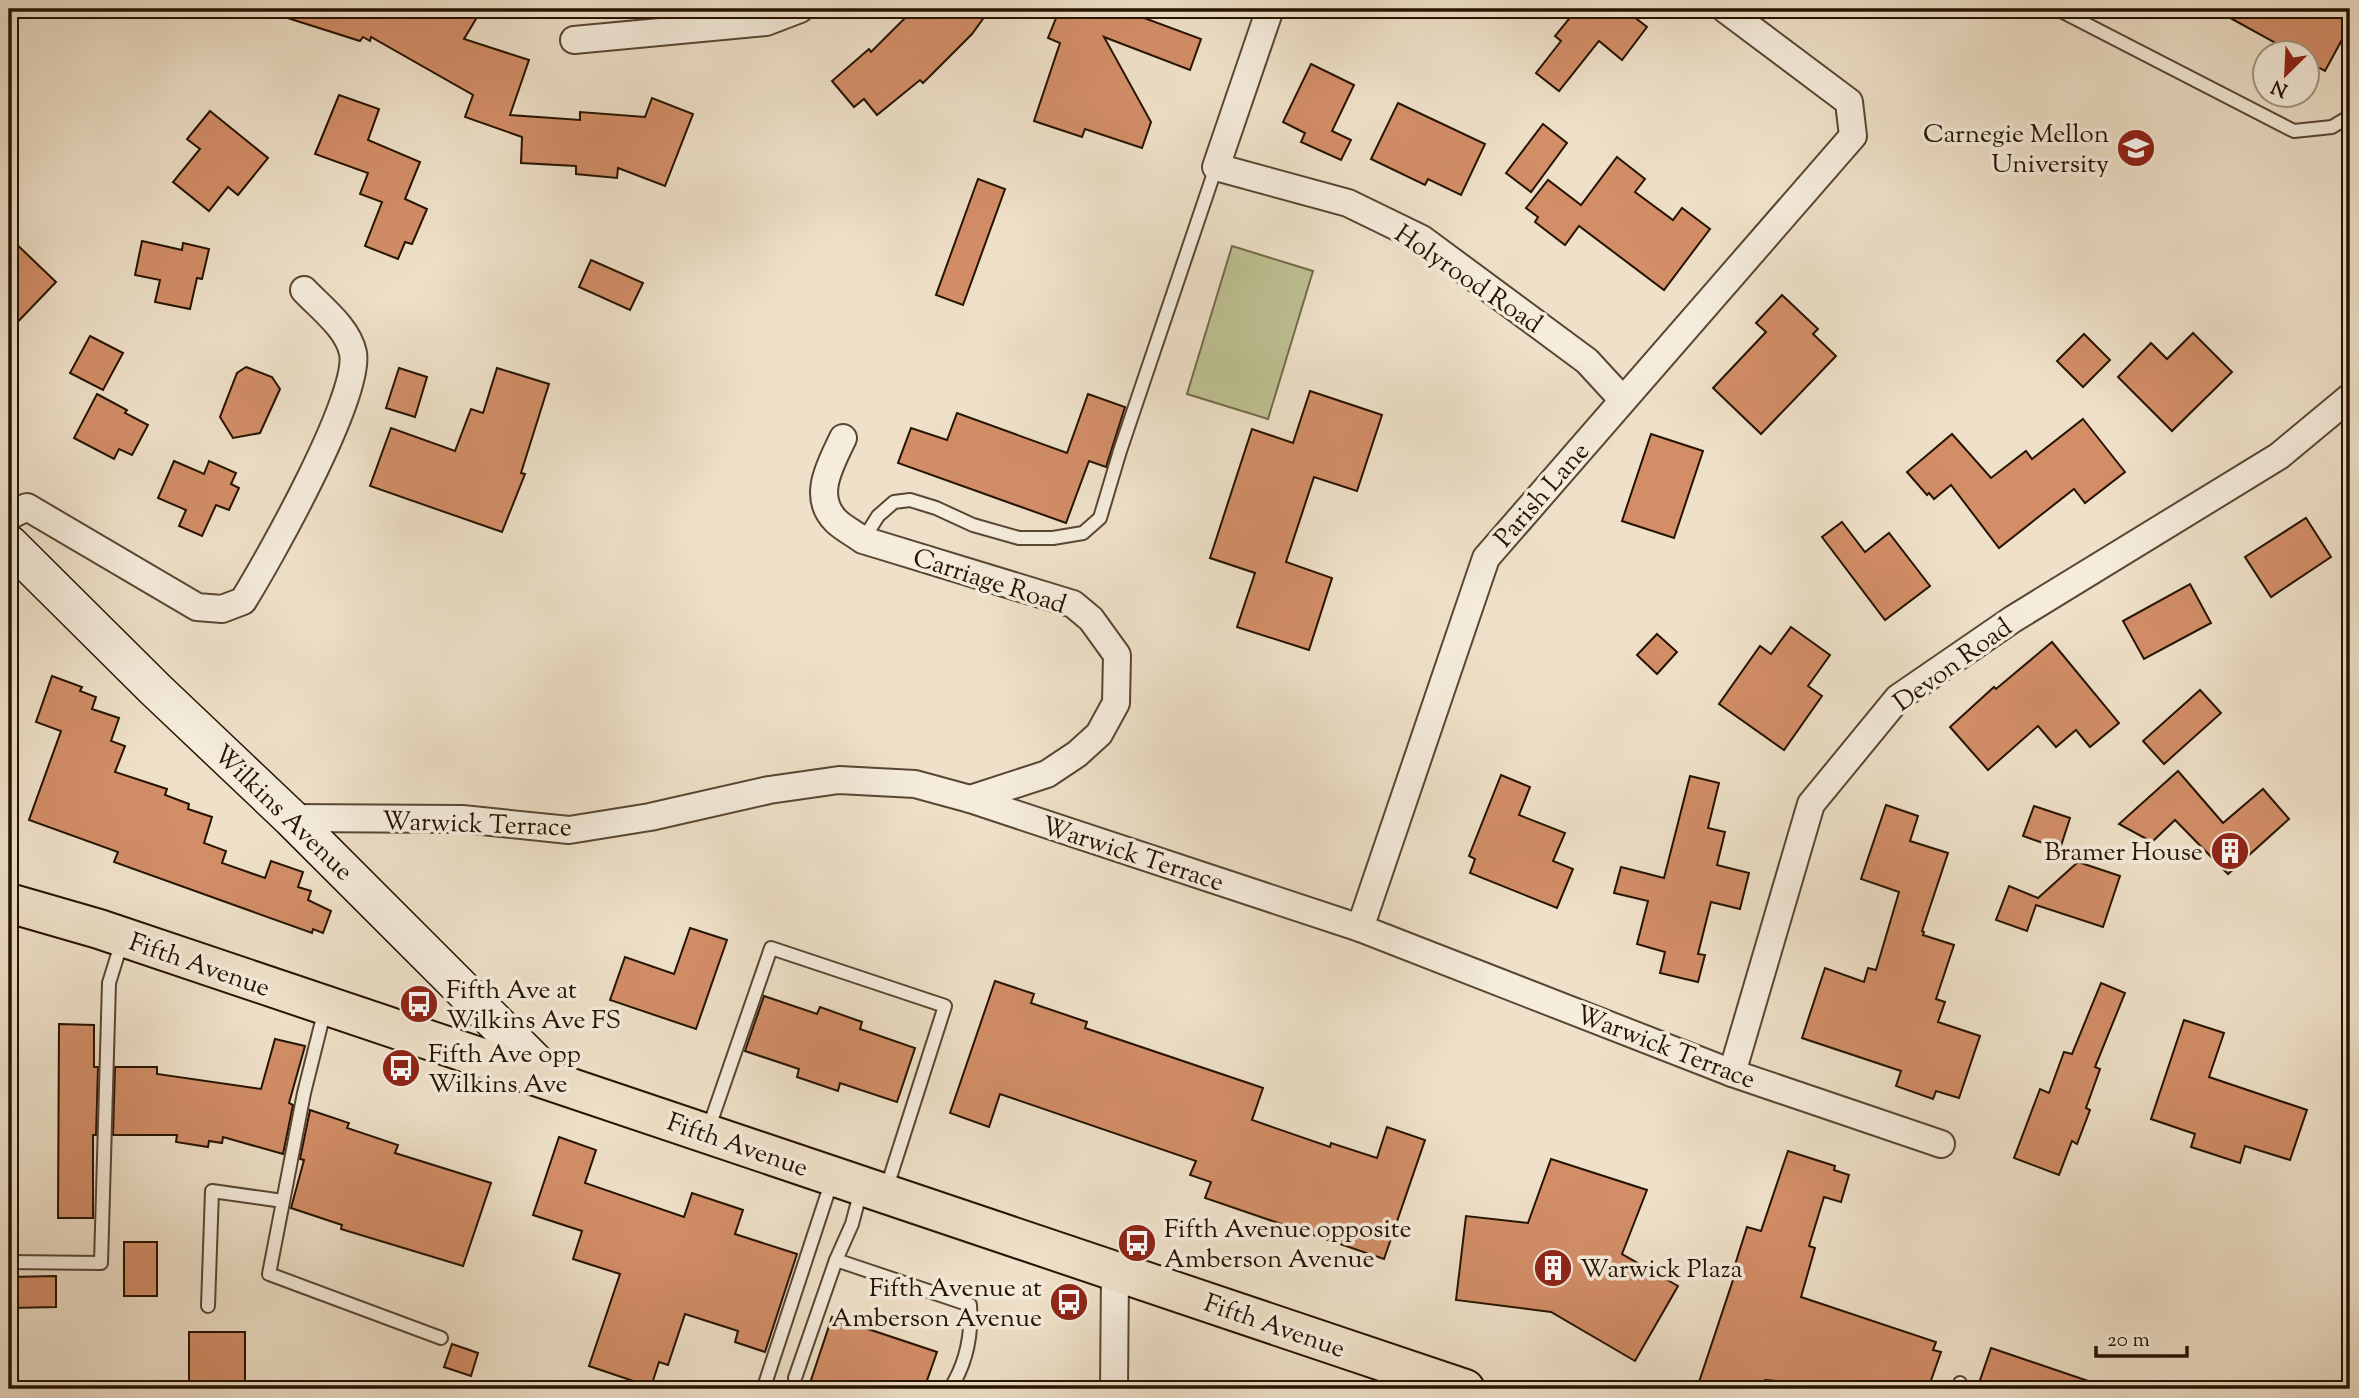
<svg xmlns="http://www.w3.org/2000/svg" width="2359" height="1398" font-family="'Sorts Mill Goudy',serif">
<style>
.green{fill:#bec193;stroke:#726a4a;stroke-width:2}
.building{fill:#d38e68;stroke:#251300;stroke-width:2}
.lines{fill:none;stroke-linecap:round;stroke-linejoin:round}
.service-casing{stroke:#584632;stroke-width:16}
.minor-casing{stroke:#584632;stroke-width:30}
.secondary-casing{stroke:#251300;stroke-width:40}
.trunk-casing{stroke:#251300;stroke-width:42}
.service{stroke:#f5ecdc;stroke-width:12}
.minor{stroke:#f5ecdc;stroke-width:26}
.secondary{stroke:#f5ecdc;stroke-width:37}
.trunk{stroke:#efe1c9;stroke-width:38}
.labels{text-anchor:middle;stroke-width:7;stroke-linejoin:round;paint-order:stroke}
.poi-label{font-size:26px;fill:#251300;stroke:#f5ecdc;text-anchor:start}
.street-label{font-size:26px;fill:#251300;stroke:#f5ecdc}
</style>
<rect width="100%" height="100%" fill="#efe1c9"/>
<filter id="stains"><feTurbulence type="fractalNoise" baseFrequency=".00286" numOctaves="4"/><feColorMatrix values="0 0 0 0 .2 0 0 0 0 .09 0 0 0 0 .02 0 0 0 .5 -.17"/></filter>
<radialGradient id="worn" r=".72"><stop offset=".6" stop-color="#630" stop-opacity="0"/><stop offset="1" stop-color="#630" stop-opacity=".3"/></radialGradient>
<!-- green -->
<path class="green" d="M 1232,246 L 1313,271 L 1268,419 L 1187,394 Z"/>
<!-- building -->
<g class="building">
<path d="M 276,9 L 482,9 L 464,39 L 529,60 L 510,115 L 580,120 L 580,112 L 645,117 L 652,98 L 693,114 L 665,186 L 618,168 L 617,178 L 576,174 L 576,166 L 521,163 L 522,137 L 465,117 L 473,95 L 371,37 L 370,41 L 363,37 L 360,41 L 275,14 Z"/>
<path d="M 914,9 L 990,9 L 972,34 L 923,83 L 920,80 L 877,115 L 864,99 L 854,107 L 832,81 L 869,49 L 871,52 Z"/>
<path d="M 1036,9 L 1120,9 L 1201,39 L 1190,70 L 1104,37 L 1151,122 L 1142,148 L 1085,129 L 1082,137 L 1034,121 L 1060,43 L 1048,38 L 1056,18 L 1036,11 Z"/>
<path d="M 1577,9 L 1624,9 L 1647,27 L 1622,60 L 1599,41 L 1559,91 L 1536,73 L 1561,41 L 1555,36 Z"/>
<path d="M 2214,9 L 2350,9 L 2350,25 L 2325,71 L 2306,61 L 2306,52 L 2292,52 Z"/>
<path d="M 1311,64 L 1354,85 L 1332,131 L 1351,140 L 1341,160 L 1301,142 L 1305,133 L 1283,122 Z"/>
<path d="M 339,95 L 379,109 L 368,140 L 420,162 L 405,199 L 427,209 L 412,244 L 405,242 L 398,259 L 365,246 L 382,202 L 360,194 L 368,173 L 315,154 Z"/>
<path d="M 1398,103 L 1485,144 L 1461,195 L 1428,179 L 1425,185 L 1371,159 Z"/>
<path d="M 210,111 L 268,158 L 238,195 L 228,187 L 209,211 L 173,182 L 200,149 L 187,139 Z"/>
<path d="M 1543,124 L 1567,143 L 1531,192 L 1506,173 Z"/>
<path d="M 1617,157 L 1645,179 L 1635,192 L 1673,220 L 1682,208 L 1710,229 L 1664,290 L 1579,226 L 1565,245 L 1535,222 L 1538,217 L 1526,208 L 1548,180 L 1581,205 Z"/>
<path d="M 978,179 L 1005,189 L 963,305 L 936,295 Z"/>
<path d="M 9,237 L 56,282 L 9,331 Z"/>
<path d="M 142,241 L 182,250 L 183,243 L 209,249 L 202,279 L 197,278 L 190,309 L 155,302 L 160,280 L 135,275 Z"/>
<path d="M 591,260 L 643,283 L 630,310 L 579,287 Z"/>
<path d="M 1782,295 L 1818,329 L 1813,334 L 1836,356 L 1761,434 L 1713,388 L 1766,332 L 1756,323 Z"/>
<path d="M 2193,333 L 2232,372 L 2172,431 L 2118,377 L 2151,343 L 2167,359 Z"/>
<path d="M 2084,334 L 2110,360 L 2083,387 L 2057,361 Z"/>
<path d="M 90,336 L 123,353 L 103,390 L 70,373 Z"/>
<path d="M 246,367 L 272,377 L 280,389 L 260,433 L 233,438 L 220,417 L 237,373 Z"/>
<path d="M 399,368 L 427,377 L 415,417 L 386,408 Z"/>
<path d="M 497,368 L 549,384 L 521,473 L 525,474 L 502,532 L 370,486 L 391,428 L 455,451 L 471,409 L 483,413 Z"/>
<path d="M 1310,391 L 1382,415 L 1357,491 L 1314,477 L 1286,562 L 1332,578 L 1309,650 L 1237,627 L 1255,573 L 1210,558 L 1252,429 L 1293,443 Z"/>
<path d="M 97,394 L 127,410 L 125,413 L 148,425 L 132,455 L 119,449 L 114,459 L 74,438 Z"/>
<path d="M 1088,394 L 1125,407 L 1106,467 L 1089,461 L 1066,523 L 898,463 L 911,428 L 947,440 L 957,413 L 1067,453 Z"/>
<path d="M 2083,419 L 2125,472 L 2085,503 L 2074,489 L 1999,548 L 1951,485 L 1934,499 L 1929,493 L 1927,495 L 1907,472 L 1952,434 L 1991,478 L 2026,451 L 2032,459 Z"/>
<path d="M 1651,434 L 1703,451 L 1674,538 L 1622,521 Z"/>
<path d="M 174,461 L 204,474 L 209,461 L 236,473 L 231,484 L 239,488 L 229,510 L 216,505 L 202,536 L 179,526 L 186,510 L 158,498 Z"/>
<path d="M 2306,518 L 2331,557 L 2271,597 L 2245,557 Z"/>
<path d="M 1842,522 L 1865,552 L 1889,533 L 1930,586 L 1885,620 L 1822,537 Z"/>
<path d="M 2190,584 L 2211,623 L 2144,659 L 2123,621 Z"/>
<path d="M 1791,627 L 1830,655 L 1808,686 L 1822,696 L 1784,750 L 1719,704 L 1760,646 L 1771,654 Z"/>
<path d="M 1657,634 L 1677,652 L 1657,674 L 1637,655 Z"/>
<path d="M 2052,642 L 2119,723 L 2090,747 L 2076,730 L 2056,747 L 2038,726 L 1988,770 L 1950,727 L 1994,687 L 1996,689 Z"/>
<path d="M 52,676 L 82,687 L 80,691 L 96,697 L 92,709 L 119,718 L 111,741 L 125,746 L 115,772 L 167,789 L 165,795 L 189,804 L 188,809 L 212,817 L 204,843 L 226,851 L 222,863 L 265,878 L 271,861 L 303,872 L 298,887 L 311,891 L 308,900 L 331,911 L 323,933 L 313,929 L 312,933 L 114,862 L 118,852 L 29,820 L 61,731 L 36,722 Z"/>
<path d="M 2200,690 L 2221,713 L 2164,764 L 2143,741 Z"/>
<path d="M 2178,771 L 2223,823 L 2263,789 L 2289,819 L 2228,874 L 2175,820 L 2152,842 L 2119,824 Z"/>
<path d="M 1501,775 L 1530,787 L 1519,815 L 1565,833 L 1553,861 L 1573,869 L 1557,908 L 1470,873 L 1475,859 L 1469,856 Z"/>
<path d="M 1690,776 L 1719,783 L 1708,828 L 1725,832 L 1717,865 L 1749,873 L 1740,909 L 1711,902 L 1698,954 L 1705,955 L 1698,982 L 1660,973 L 1665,952 L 1637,944 L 1648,901 L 1614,893 L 1621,867 L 1664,878 Z"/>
<path d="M 1886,805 L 1918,816 L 1910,841 L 1948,853 L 1922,931 L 1924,932 L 1923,935 L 1954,945 L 1936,999 L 1945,1002 L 1938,1022 L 1980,1036 L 1959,1098 L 1936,1091 L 1933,1099 L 1896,1086 L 1901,1071 L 1802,1038 L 1825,968 L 1864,982 L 1868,968 L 1876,970 L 1899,892 L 1861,879 Z"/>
<path d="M 2034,806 L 2070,818 L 2060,849 L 2023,836 Z"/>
<path d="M 2078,862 L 2120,876 L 2103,927 L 2036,905 L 2027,931 L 1996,920 L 2009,886 L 2038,898 Z"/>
<path d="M 690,928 L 727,940 L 696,1029 L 610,1000 L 625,957 L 674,974 Z"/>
<path d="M 995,981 L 1034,994 L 1031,1003 L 1087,1022 L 1085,1028 L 1263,1088 L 1252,1120 L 1330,1147 L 1331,1143 L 1377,1158 L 1387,1127 L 1425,1140 L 1384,1259 L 1205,1198 L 1211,1182 L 1190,1175 L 1196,1161 L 1000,1094 L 989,1127 L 950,1113 Z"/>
<path d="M 2101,983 L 2125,993 L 2095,1067 L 2100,1069 L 2086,1108 L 2090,1110 L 2077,1144 L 2072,1141 L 2059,1175 L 2014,1158 L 2040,1089 L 2049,1093 L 2064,1052 L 2072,1054 Z"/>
<path d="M 764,996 L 817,1014 L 820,1007 L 862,1022 L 860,1029 L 915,1048 L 897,1102 L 840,1083 L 838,1091 L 797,1077 L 799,1069 L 745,1051 Z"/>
<path d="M 2184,1020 L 2224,1033 L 2209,1077 L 2307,1110 L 2290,1160 L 2245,1146 L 2240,1163 L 2191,1147 L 2195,1134 L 2151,1119 Z"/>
<path d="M 59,1024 L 94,1025 L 94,1067 L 98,1067 L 96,1135 L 93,1135 L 93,1218 L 58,1218 Z"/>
<path d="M 275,1039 L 305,1046 L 289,1103 L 293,1105 L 283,1154 L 223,1137 L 222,1143 L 209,1141 L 208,1147 L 176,1142 L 177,1135 L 113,1135 L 115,1067 L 157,1067 L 157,1074 L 261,1089 Z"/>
<path d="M 310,1110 L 349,1123 L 347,1128 L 398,1145 L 395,1153 L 491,1183 L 463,1266 L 341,1229 L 342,1225 L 291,1208 L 304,1160 L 300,1159 Z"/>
<path d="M 559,1137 L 596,1150 L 585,1183 L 684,1217 L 692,1193 L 743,1210 L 735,1234 L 797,1254 L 765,1352 L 735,1342 L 738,1331 L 685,1314 L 668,1365 L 659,1362 L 651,1387 L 589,1366 L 620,1274 L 573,1259 L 582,1231 L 533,1215 Z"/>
<path d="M 1788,1151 L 1835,1166 L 1834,1170 L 1849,1175 L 1841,1202 L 1824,1197 L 1809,1246 L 1815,1248 L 1801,1297 L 1936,1342 L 1933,1350 L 1941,1352 L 1928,1389 L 1812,1389 L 1791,1382 L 1765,1380 L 1761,1389 L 1711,1389 L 1698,1385 L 1737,1268 L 1734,1268 L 1747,1227 L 1761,1231 Z"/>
<path d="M 1551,1159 L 1647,1190 L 1622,1254 L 1678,1286 L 1635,1361 L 1551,1312 L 1456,1300 L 1466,1216 L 1528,1223 Z"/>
<rect x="124" y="1242" width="33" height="54"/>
<path d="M 56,1276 L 56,1307 L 9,1308 L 9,1277 Z"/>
<path d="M 832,1317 L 937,1352 L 924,1389 L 808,1389 Z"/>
<rect x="189" y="1332" width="56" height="57"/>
<path d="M 452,1344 L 478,1353 L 471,1376 L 444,1367 Z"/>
<path d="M 1991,1348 L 2100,1385 L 2100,1389 L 1977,1389 Z"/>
</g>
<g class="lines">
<!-- service casing -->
<g class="service-casing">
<g id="service">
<path d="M 2057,9 L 2294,131 L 2332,127 L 2350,116"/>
<path d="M 863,540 L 878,516 L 894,502 L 910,500 L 936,508 L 973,525 L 1019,538 L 1053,538 L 1083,533 L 1100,518 L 1120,451 L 1216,167"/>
<path d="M 325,1009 L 304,1093 L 269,1274 L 441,1338"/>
<path d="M 708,1130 L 771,948 L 945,1006 L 886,1190"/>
<path d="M 861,1190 L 852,1224 L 836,1260 L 970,1305 C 972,1334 966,1364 950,1389"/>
<path d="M 9,1262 L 101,1263 L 109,983 L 122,941"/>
<path d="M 208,1306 L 212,1191 L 283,1201"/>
<path d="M 795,1378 L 836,1260"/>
<path d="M 764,1387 L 832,1180"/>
<path d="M 1958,1389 L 1960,1383"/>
</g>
</g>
<!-- minor casing -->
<g class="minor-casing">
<g id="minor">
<path d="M 1270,9 L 1216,167 L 1348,203 L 1422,239 L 1587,361 L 1622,399"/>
<path d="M 574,40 L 766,22 L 800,9"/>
<path d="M 843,438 C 831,464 811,496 836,521 C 843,528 855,534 863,540 L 1073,604 L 1091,619 L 1117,655 L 1116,703 L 1099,734 L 1077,754 L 1047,774 L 970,799"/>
<path d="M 9,516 L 27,507 L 197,607 L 222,609 L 243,601 C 269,559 361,396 353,353 C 348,328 320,307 304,290"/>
<path d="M 291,818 L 462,819 L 569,830 L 650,817 L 769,790 L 839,780 L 915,784 L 970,799 L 1360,928 L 1732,1073 L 1941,1144"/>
<path d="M 1360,928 L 1486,558 L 1853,136 L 1849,102 L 1725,9"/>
<path d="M 1732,1073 L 1811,804 L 1898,698 L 2013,619 L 2279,456 L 2350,397"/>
<path d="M 1114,1389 L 1115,1271"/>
</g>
</g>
<!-- secondary casing -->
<g class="secondary-casing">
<path id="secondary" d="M 9,544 L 155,689 L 291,818 L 556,1083"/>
</g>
<!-- trunk casing -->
<g class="trunk-casing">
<path id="trunk" d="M 9,903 L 99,929 L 1465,1389"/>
</g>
<!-- service -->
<use href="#service" class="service"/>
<!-- minor -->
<use href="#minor" class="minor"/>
<!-- secondary -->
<use href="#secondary" class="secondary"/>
<!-- trunk -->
<use href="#trunk" class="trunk"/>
</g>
<!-- icons -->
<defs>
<g id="university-disc" transform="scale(2.0125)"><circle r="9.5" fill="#8f2418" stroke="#f5ecdc"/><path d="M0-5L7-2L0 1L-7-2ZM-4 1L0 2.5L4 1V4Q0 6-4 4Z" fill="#fff"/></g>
<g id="building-disc" transform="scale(2.0125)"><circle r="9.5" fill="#8f2418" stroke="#f5ecdc"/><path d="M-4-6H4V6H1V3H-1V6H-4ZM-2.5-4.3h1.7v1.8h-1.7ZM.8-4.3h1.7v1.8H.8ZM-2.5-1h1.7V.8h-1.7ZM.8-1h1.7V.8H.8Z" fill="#fff"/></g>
<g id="bus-disc" transform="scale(2.0125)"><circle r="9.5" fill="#8f2418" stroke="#f5ecdc"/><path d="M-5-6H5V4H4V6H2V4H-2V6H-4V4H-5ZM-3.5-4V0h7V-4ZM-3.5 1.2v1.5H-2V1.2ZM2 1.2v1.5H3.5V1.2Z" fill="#fff"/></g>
</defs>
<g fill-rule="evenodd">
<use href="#university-disc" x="2136" y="148"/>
<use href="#building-disc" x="2230" y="851"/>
<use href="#bus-disc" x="419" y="1004"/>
<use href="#bus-disc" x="401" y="1068"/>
<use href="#bus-disc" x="1137" y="1243"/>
<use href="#building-disc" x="1553" y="1268"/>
<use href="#bus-disc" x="1069" y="1302"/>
</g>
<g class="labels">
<!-- poi labels -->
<g class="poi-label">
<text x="2109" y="142" text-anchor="end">Carnegie Mellon<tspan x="2109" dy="30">University</tspan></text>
<text x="2203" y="860" text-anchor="end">Bramer House</text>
<text x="446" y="998">Fifth Ave at<tspan x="446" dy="30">Wilkins Ave FS</tspan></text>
<text x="428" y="1062">Fifth Ave opp<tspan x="428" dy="30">Wilkins Ave</tspan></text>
<text x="1164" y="1237">Fifth Avenue opposite<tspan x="1164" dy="30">Amberson Avenue</tspan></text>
<text x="1580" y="1277">Warwick Plaza</text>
<text x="1042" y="1296" text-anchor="end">Fifth Avenue at<tspan x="1042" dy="30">Amberson Avenue</tspan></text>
</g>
<!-- street labels -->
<g class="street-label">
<text transform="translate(1469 278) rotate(34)" y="9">Holyrood Road</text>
<text transform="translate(1541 494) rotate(-49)" y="9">Parish Lane</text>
<text transform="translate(990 580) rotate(18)" y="9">Carriage Road</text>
<text transform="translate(1952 664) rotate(-36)" y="9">Devon Road</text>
<text transform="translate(284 812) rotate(44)" y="9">Wilkins Avenue</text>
<text transform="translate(477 823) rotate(2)" y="9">Warwick Terrace</text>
<text transform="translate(1133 853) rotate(18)" y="9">Warwick Terrace</text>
<text transform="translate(200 964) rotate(19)" y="9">Fifth Avenue</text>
<text transform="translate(1666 1046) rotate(21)" y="9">Warwick Terrace</text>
<text transform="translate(738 1144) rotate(19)" y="9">Fifth Avenue</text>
<text transform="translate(1275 1325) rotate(19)" y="9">Fifth Avenue</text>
</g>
</g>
<!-- margin -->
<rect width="2359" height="1398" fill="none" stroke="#efe1c9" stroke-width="35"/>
<rect x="10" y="10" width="2338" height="1377" fill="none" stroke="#251300" stroke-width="3.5"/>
<rect x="18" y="18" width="2324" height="1363" fill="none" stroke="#251300" stroke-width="2"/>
<!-- north arrow -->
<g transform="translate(2286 74) rotate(204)"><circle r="33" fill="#f5ecdc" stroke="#a29584" stroke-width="2"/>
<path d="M0-5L12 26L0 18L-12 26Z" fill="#8f2418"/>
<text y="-10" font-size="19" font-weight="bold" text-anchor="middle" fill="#251300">N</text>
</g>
<!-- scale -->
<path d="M2096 1346v10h91v-10" fill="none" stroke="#251300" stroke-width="3.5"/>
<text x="2107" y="1346" font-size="21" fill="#251300" stroke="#f5ecdc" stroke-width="5" paint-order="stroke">20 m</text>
<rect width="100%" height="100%" filter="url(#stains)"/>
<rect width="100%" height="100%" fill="url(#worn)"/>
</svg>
